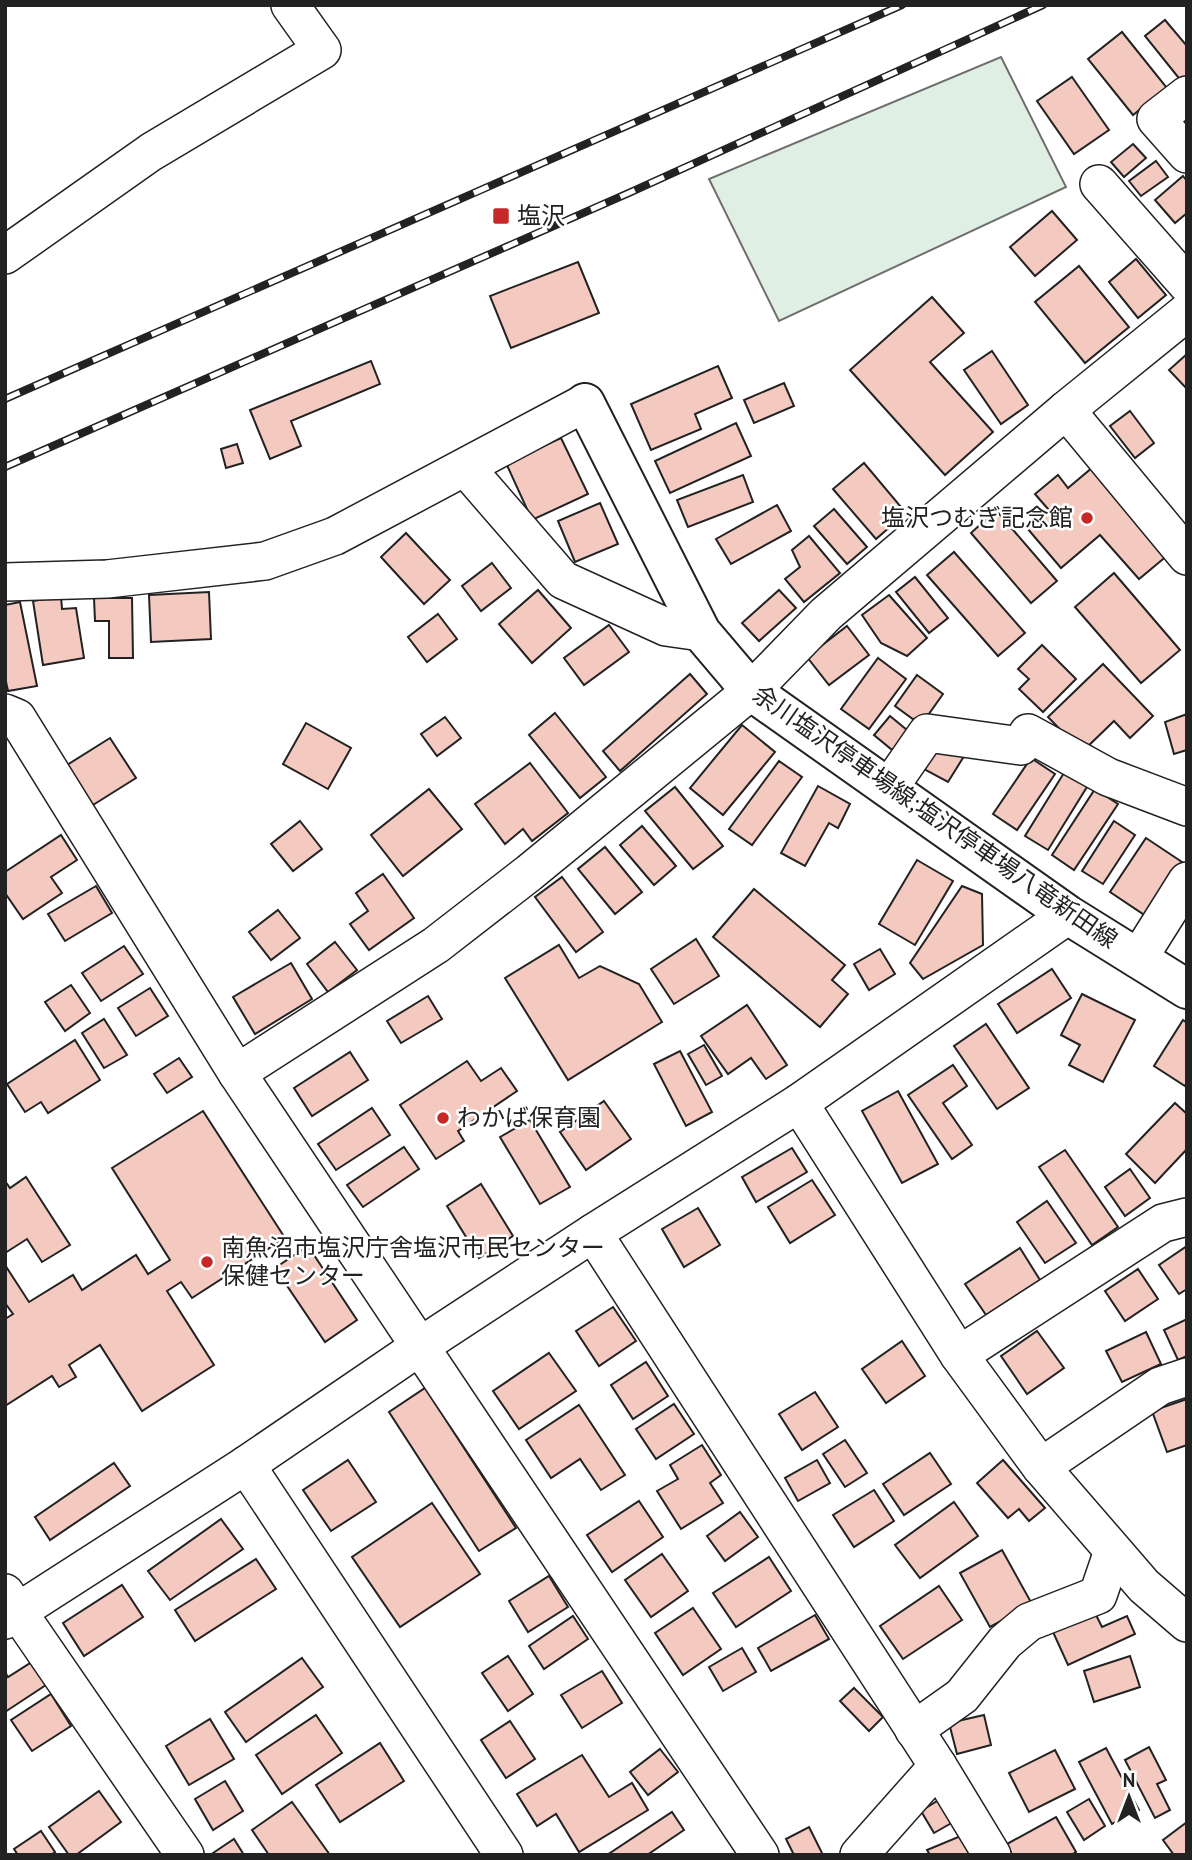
<svg xmlns="http://www.w3.org/2000/svg" width="1192" height="1860" font-family="'PT Sans','Noto Sans JP',sans-serif">
<style>
.green{fill:#e0efe3;stroke:#6f6f6f;stroke-width:2}
.building{fill:#f3c9c0;stroke:#222;stroke-width:2}
.lines{fill:none;stroke-linecap:round;stroke-linejoin:round}
.minor-casing{stroke:#222;stroke-width:40}
.major-casing{stroke:#222;stroke-width:42}
.minor{stroke:#fff;stroke-width:37}
.major{stroke:#fff;stroke-width:38}
.rail-casing{stroke:#222;stroke-width:8}
.rail{stroke:#fff;stroke-width:5;stroke-dasharray:16;stroke-linecap:butt}
.poi-dot{fill:#c62828;stroke:#fff;stroke-width:2.5}
.labels{text-anchor:middle;stroke-width:5;stroke-linejoin:round;paint-order:stroke}
.poi-label{font-size:24px;fill:#222;stroke:#fff;text-anchor:start}
.street-label{font-size:24px;fill:#222;stroke:#fff}
</style>
<rect width="100%" height="100%" fill="#fff"/>
<!-- green -->
<path class="green" d="M 1001,57 L 1066,187 L 779,321 L 709,179 Z"/>
<!-- building -->
<g class="building">
<path d="M 1165,20 L 1187,46 L 1187,78 L 1182,82 L 1145,36 Z"/>
<path d="M 1122,32 L 1167,88 L 1133,115 L 1088,59 Z"/>
<path d="M 1072,77 L 1109,130 L 1074,154 L 1037,101 Z"/>
<path d="M 1133,144 L 1146,158 L 1124,177 L 1111,162 Z"/>
<path d="M 1156,161 L 1168,177 L 1141,196 L 1129,181 Z"/>
<path d="M 1183,176 L 1187,181 L 1187,213 L 1175,223 L 1155,200 Z"/>
<path d="M 1052,211 L 1077,240 L 1035,276 L 1010,247 Z"/>
<path d="M 1136,259 L 1166,295 L 1138,318 L 1109,282 Z"/>
<path d="M 578,262 L 599,313 L 511,348 L 490,296 Z"/>
<path d="M 1079,266 L 1129,327 L 1085,363 L 1035,302 Z"/>
<path d="M 932,297 L 964,333 L 930,362 L 993,432 L 945,475 L 850,370 Z"/>
<path d="M 992,351 L 1028,405 L 1001,424 L 964,370 Z"/>
<path d="M 1187,354 L 1187,389 L 1169,370 Z"/>
<path d="M 371,361 L 380,384 L 291,421 L 301,446 L 270,459 L 250,410 Z"/>
<path d="M 718,366 L 732,398 L 695,414 L 701,429 L 651,450 L 631,404 Z"/>
<path d="M 784,383 L 794,406 L 754,423 L 744,400 Z"/>
<path d="M 1130,411 L 1154,443 L 1135,458 L 1110,426 Z"/>
<path d="M 736,423 L 751,456 L 670,493 L 655,461 Z"/>
<path d="M 561,438 L 588,494 L 532,520 L 506,463 Z"/>
<path d="M 237,444 L 243,463 L 226,468 L 221,449 Z"/>
<path d="M 864,463 L 906,513 L 876,539 L 833,489 Z"/>
<path d="M 1093,467 L 1168,555 L 1139,579 L 1100,535 L 1061,568 L 1027,528 L 1048,509 L 1035,494 L 1058,475 L 1068,488 Z"/>
<path d="M 743,475 L 753,502 L 688,527 L 677,500 Z"/>
<path d="M 600,503 L 618,544 L 575,562 L 558,521 Z"/>
<path d="M 777,505 L 791,531 L 731,564 L 716,539 Z"/>
<path d="M 834,509 L 867,547 L 847,564 L 814,526 Z"/>
<path d="M 996,510 L 1057,581 L 1031,603 L 971,533 Z"/>
<path d="M 406,533 L 450,580 L 424,604 L 381,557 Z"/>
<path d="M 809,536 L 840,573 L 804,602 L 785,579 L 800,567 L 792,550 Z"/>
<path d="M 954,552 L 1025,633 L 998,656 L 927,575 Z"/>
<path d="M 492,563 L 511,588 L 481,611 L 462,586 Z"/>
<path d="M 1114,573 L 1180,650 L 1141,683 L 1075,607 Z"/>
<path d="M 915,577 L 948,618 L 929,633 L 896,592 Z"/>
<path d="M 538,590 L 571,628 L 532,663 L 499,624 Z"/>
<path d="M 779,590 L 796,608 L 759,641 L 742,623 Z"/>
<path d="M 209,592 L 211,639 L 151,642 L 149,595 Z"/>
<path d="M 889,595 L 927,638 L 907,656 L 881,643 L 862,615 Z"/>
<path d="M 61,596 L 62,609 L 76,608 L 84,658 L 43,665 L 33,601 Z"/>
<path d="M 94,598 L 132,598 L 133,658 L 109,658 L 109,621 L 95,621 Z"/>
<path d="M 20,602 L 37,686 L 8,691 L 5,677 L 5,605 Z"/>
<path d="M 438,614 L 457,639 L 427,662 L 408,637 Z"/>
<path d="M 609,625 L 629,652 L 584,685 L 564,658 Z"/>
<path d="M 847,626 L 869,655 L 829,685 L 807,657 Z"/>
<path d="M 1042,645 L 1076,679 L 1043,712 L 1019,689 L 1029,679 L 1018,669 Z"/>
<path d="M 878,658 L 906,679 L 869,729 L 841,709 Z"/>
<path d="M 1103,664 L 1153,716 L 1130,738 L 1114,721 L 1082,752 L 1048,717 Z"/>
<path d="M 690,674 L 707,694 L 620,771 L 603,751 Z"/>
<path d="M 917,675 L 943,694 L 921,725 L 895,706 Z"/>
<path d="M 555,713 L 606,777 L 580,798 L 529,735 Z"/>
<path d="M 1187,714 L 1187,750 L 1174,754 L 1165,722 Z"/>
<path d="M 890,716 L 913,735 L 897,754 L 874,735 Z"/>
<path d="M 445,717 L 461,738 L 437,756 L 421,734 Z"/>
<path d="M 306,723 L 351,748 L 328,789 L 283,764 Z"/>
<path d="M 742,725 L 775,752 L 723,815 L 690,788 Z"/>
<path d="M 110,738 L 136,778 L 93,805 L 67,765 Z"/>
<path d="M 936,742 L 966,753 L 948,782 L 920,767 Z"/>
<path d="M 1031,758 L 1055,774 L 1017,830 L 993,814 Z"/>
<path d="M 779,761 L 802,777 L 752,845 L 729,829 Z"/>
<path d="M 530,763 L 568,813 L 532,841 L 523,829 L 505,844 L 475,804 Z"/>
<path d="M 1067,768 L 1090,782 L 1048,850 L 1025,836 Z"/>
<path d="M 818,786 L 850,804 L 838,828 L 829,823 L 805,866 L 781,853 Z"/>
<path d="M 675,787 L 723,846 L 693,869 L 645,811 Z"/>
<path d="M 429,789 L 462,829 L 403,876 L 371,835 Z"/>
<path d="M 1095,789 L 1118,804 L 1074,870 L 1052,855 Z"/>
<path d="M 300,821 L 322,849 L 293,871 L 271,844 Z"/>
<path d="M 1114,821 L 1135,835 L 1103,884 L 1082,871 Z"/>
<path d="M 642,826 L 676,866 L 654,885 L 620,845 Z"/>
<path d="M 61,835 L 77,860 L 51,877 L 62,893 L 23,919 L 5,893 L 5,872 Z"/>
<path d="M 1146,838 L 1182,862 L 1146,916 L 1110,892 Z"/>
<path d="M 605,847 L 642,892 L 615,914 L 578,869 Z"/>
<path d="M 917,860 L 953,881 L 915,945 L 879,924 Z"/>
<path d="M 383,874 L 414,918 L 369,950 L 350,924 L 368,911 L 356,893 Z"/>
<path d="M 562,877 L 603,932 L 576,952 L 535,897 Z"/>
<path d="M 96,886 L 112,913 L 65,941 L 48,914 Z"/>
<path d="M 962,886 L 982,894 L 983,945 L 923,979 L 910,963 Z"/>
<path d="M 754,889 L 845,965 L 832,980 L 848,994 L 820,1027 L 713,937 Z"/>
<path d="M 278,910 L 300,938 L 271,960 L 249,932 Z"/>
<path d="M 696,939 L 719,976 L 674,1004 L 651,969 Z"/>
<path d="M 335,942 L 357,970 L 328,992 L 307,964 Z"/>
<path d="M 559,945 L 579,978 L 600,966 L 639,984 L 662,1022 L 568,1080 L 505,978 Z"/>
<path d="M 124,946 L 143,974 L 101,1001 L 82,973 Z"/>
<path d="M 880,949 L 895,974 L 869,990 L 854,964 Z"/>
<path d="M 291,963 L 312,999 L 255,1034 L 233,997 Z"/>
<path d="M 1052,969 L 1071,998 L 1017,1033 L 998,1004 Z"/>
<path d="M 71,985 L 90,1013 L 65,1031 L 45,1002 Z"/>
<path d="M 150,988 L 168,1016 L 136,1036 L 118,1008 Z"/>
<path d="M 1082,994 L 1135,1020 L 1103,1082 L 1069,1065 L 1080,1045 L 1061,1035 Z"/>
<path d="M 428,996 L 442,1019 L 401,1043 L 387,1021 Z"/>
<path d="M 747,1005 L 787,1065 L 766,1079 L 751,1058 L 728,1074 L 701,1036 Z"/>
<path d="M 104,1019 L 127,1055 L 104,1068 L 82,1033 Z"/>
<path d="M 1183,1020 L 1187,1023 L 1187,1082 L 1185,1086 L 1154,1066 Z"/>
<path d="M 986,1024 L 1029,1088 L 997,1109 L 954,1046 Z"/>
<path d="M 75,1040 L 100,1080 L 48,1113 L 41,1102 L 25,1112 L 7,1084 Z"/>
<path d="M 704,1045 L 722,1076 L 706,1085 L 688,1054 Z"/>
<path d="M 680,1051 L 712,1112 L 686,1126 L 654,1064 Z"/>
<path d="M 350,1052 L 368,1080 L 312,1116 L 294,1088 Z"/>
<path d="M 179,1058 L 192,1077 L 167,1093 L 154,1074 Z"/>
<path d="M 467,1061 L 481,1081 L 501,1068 L 517,1091 L 458,1131 L 464,1141 L 436,1159 L 400,1105 Z"/>
<path d="M 953,1065 L 967,1086 L 943,1103 L 972,1145 L 952,1159 L 908,1095 Z"/>
<path d="M 898,1091 L 938,1164 L 902,1183 L 862,1111 Z"/>
<path d="M 604,1101 L 631,1139 L 586,1170 L 560,1132 Z"/>
<path d="M 1175,1103 L 1187,1114 L 1187,1149 L 1155,1183 L 1126,1154 Z"/>
<path d="M 372,1108 L 390,1135 L 336,1170 L 318,1144 Z"/>
<path d="M 203,1111 L 285,1238 L 192,1298 L 181,1282 L 167,1291 L 214,1365 L 142,1411 L 100,1345 L 69,1365 L 76,1377 L 59,1387 L 52,1376 L 5,1406 L 5,1319 L 13,1314 L 5,1303 L 5,1265 L 29,1302 L 73,1275 L 82,1290 L 136,1255 L 148,1274 L 170,1260 L 112,1168 Z"/>
<path d="M 530,1120 L 570,1187 L 540,1204 L 500,1137 Z"/>
<path d="M 404,1147 L 419,1169 L 363,1207 L 347,1185 Z"/>
<path d="M 792,1148 L 807,1172 L 756,1202 L 742,1177 Z"/>
<path d="M 1065,1150 L 1118,1227 L 1092,1245 L 1039,1167 Z"/>
<path d="M 1130,1169 L 1150,1198 L 1125,1216 L 1105,1187 Z"/>
<path d="M 26,1177 L 70,1245 L 42,1262 L 27,1239 L 5,1253 L 5,1181 L 10,1188 Z"/>
<path d="M 812,1180 L 835,1215 L 790,1243 L 768,1207 Z"/>
<path d="M 481,1184 L 513,1236 L 479,1258 L 447,1206 Z"/>
<path d="M 1047,1201 L 1076,1243 L 1045,1263 L 1017,1222 Z"/>
<path d="M 698,1208 L 720,1245 L 684,1267 L 662,1229 Z"/>
<path d="M 308,1246 L 357,1320 L 325,1342 L 275,1268 Z"/>
<path d="M 1187,1246 L 1187,1289 L 1179,1294 L 1159,1265 Z"/>
<path d="M 1020,1248 L 1040,1280 L 986,1315 L 965,1284 Z"/>
<path d="M 1138,1269 L 1158,1299 L 1125,1321 L 1105,1291 Z"/>
<path d="M 613,1307 L 636,1341 L 599,1366 L 576,1331 Z"/>
<path d="M 1187,1319 L 1187,1356 L 1178,1360 L 1164,1330 Z"/>
<path d="M 1037,1331 L 1064,1368 L 1027,1394 L 1001,1356 Z"/>
<path d="M 1146,1332 L 1161,1364 L 1122,1382 L 1106,1351 Z"/>
<path d="M 902,1341 L 925,1376 L 886,1403 L 862,1369 Z"/>
<path d="M 549,1353 L 576,1391 L 519,1429 L 493,1391 Z"/>
<path d="M 646,1362 L 668,1396 L 633,1419 L 611,1385 Z"/>
<path d="M 425,1388 L 516,1528 L 479,1551 L 389,1412 Z"/>
<path d="M 815,1392 L 838,1427 L 802,1450 L 779,1414 Z"/>
<path d="M 1187,1399 L 1187,1445 L 1167,1452 L 1152,1411 Z"/>
<path d="M 674,1404 L 694,1434 L 656,1459 L 636,1429 Z"/>
<path d="M 579,1405 L 625,1475 L 601,1490 L 580,1459 L 551,1478 L 526,1440 Z"/>
<path d="M 845,1440 L 867,1473 L 845,1487 L 823,1454 Z"/>
<path d="M 702,1445 L 721,1475 L 710,1483 L 723,1503 L 681,1529 L 657,1491 L 678,1479 L 670,1465 Z"/>
<path d="M 930,1453 L 951,1484 L 904,1515 L 883,1484 Z"/>
<path d="M 348,1460 L 376,1502 L 331,1531 L 303,1490 Z"/>
<path d="M 817,1460 L 830,1483 L 798,1501 L 785,1478 Z"/>
<path d="M 1003,1460 L 1045,1508 L 1029,1521 L 1019,1509 L 1008,1518 L 977,1483 Z"/>
<path d="M 114,1463 L 130,1486 L 50,1540 L 35,1517 Z"/>
<path d="M 874,1490 L 894,1521 L 854,1547 L 833,1515 Z"/>
<path d="M 639,1501 L 663,1537 L 612,1572 L 587,1535 Z"/>
<path d="M 954,1502 L 978,1536 L 920,1578 L 895,1545 Z"/>
<path d="M 432,1503 L 480,1574 L 400,1627 L 352,1557 Z"/>
<path d="M 740,1512 L 758,1537 L 725,1561 L 707,1536 Z"/>
<path d="M 221,1519 L 243,1549 L 170,1600 L 148,1571 Z"/>
<path d="M 1002,1550 L 1032,1604 L 990,1627 L 960,1573 Z"/>
<path d="M 662,1554 L 688,1591 L 651,1617 L 625,1580 Z"/>
<path d="M 769,1557 L 791,1591 L 736,1627 L 713,1593 Z"/>
<path d="M 256,1559 L 276,1589 L 195,1641 L 175,1610 Z"/>
<path d="M 549,1576 L 568,1607 L 528,1632 L 509,1601 Z"/>
<path d="M 122,1585 L 143,1617 L 84,1656 L 63,1623 Z"/>
<path d="M 939,1586 L 962,1620 L 903,1659 L 880,1626 Z"/>
<path d="M 693,1608 L 721,1649 L 683,1675 L 655,1633 Z"/>
<path d="M 1095,1613 L 1102,1627 L 1127,1616 L 1135,1634 L 1068,1665 L 1053,1632 Z"/>
<path d="M 815,1615 L 829,1639 L 771,1671 L 758,1648 Z"/>
<path d="M 573,1616 L 588,1639 L 544,1669 L 529,1646 Z"/>
<path d="M 742,1648 L 756,1672 L 723,1691 L 709,1667 Z"/>
<path d="M 508,1656 L 533,1694 L 508,1711 L 482,1673 Z"/>
<path d="M 1130,1656 L 1140,1687 L 1094,1702 L 1084,1671 Z"/>
<path d="M 302,1658 L 323,1687 L 246,1742 L 225,1712 Z"/>
<path d="M 35,1660 L 49,1683 L 5,1712 L 5,1672 L 8,1677 Z"/>
<path d="M 602,1671 L 622,1703 L 582,1728 L 561,1695 Z"/>
<path d="M 854,1688 L 883,1717 L 869,1731 L 840,1701 Z"/>
<path d="M 51,1694 L 71,1726 L 32,1751 L 11,1720 Z"/>
<path d="M 316,1715 L 342,1753 L 282,1794 L 256,1755 Z"/>
<path d="M 984,1715 L 991,1745 L 957,1754 L 949,1723 Z"/>
<path d="M 210,1719 L 234,1759 L 189,1785 L 166,1746 Z"/>
<path d="M 510,1721 L 535,1759 L 506,1778 L 481,1740 Z"/>
<path d="M 380,1743 L 404,1781 L 340,1822 L 316,1785 Z"/>
<path d="M 1149,1747 L 1166,1780 L 1157,1784 L 1170,1810 L 1155,1818 L 1125,1760 Z"/>
<path d="M 1106,1748 L 1139,1810 L 1112,1824 L 1079,1762 Z"/>
<path d="M 660,1749 L 678,1772 L 648,1795 L 630,1772 Z"/>
<path d="M 1055,1750 L 1075,1789 L 1029,1812 L 1009,1773 Z"/>
<path d="M 582,1755 L 609,1797 L 632,1783 L 648,1810 L 579,1852 L 556,1814 L 537,1826 L 517,1794 Z"/>
<path d="M 225,1781 L 243,1811 L 213,1830 L 195,1799 Z"/>
<path d="M 99,1791 L 121,1822 L 76,1855 L 69,1855 L 49,1827 Z"/>
<path d="M 942,1798 L 955,1821 L 934,1833 L 921,1811 Z"/>
<path d="M 1089,1799 L 1105,1826 L 1084,1840 L 1067,1812 Z"/>
<path d="M 292,1802 L 330,1855 L 269,1855 L 252,1830 Z"/>
<path d="M 672,1812 L 684,1830 L 647,1855 L 607,1855 Z"/>
<path d="M 1056,1817 L 1076,1852 L 1071,1855 L 1012,1855 L 1007,1844 Z"/>
<path d="M 1187,1822 L 1187,1855 L 1174,1855 L 1163,1840 Z"/>
<path d="M 809,1827 L 823,1855 L 794,1855 L 786,1839 Z"/>
<path d="M 41,1831 L 55,1852 L 51,1855 L 18,1855 L 14,1849 Z"/>
<path d="M 963,1835 L 972,1855 L 930,1855 L 927,1850 Z"/>
<path d="M 234,1839 L 244,1855 L 214,1855 L 213,1853 Z"/>
</g>
<g class="lines">
<!-- minor casing -->
<g class="minor-casing">
<g id="minor">
<path d="M 1187,95 L 1156,119 L 1187,154"/>
<path d="M 1099,184 L 1187,284"/>
<path d="M 5,255 L 151,152 L 322,50 L 290,5"/>
<path d="M 1066,410 L 1187,556"/>
<path d="M 466,468 L 563,580 L 666,627 L 701,632"/>
<path d="M 5,582 L 107,579 L 265,561 L 335,536 L 585,403"/>
<path d="M 5,713 L 17,718 L 237,1073 L 760,1855"/>
<path d="M 889,788 L 927,733 L 1021,746 L 1028,733 L 1108,777 L 1187,807"/>
<path d="M 1138,959 L 1187,881"/>
<path d="M 237,1073 L 436,945 L 529,873 L 751,691 L 826,614 L 1066,410 L 1187,312"/>
<path d="M 799,1103 L 959,1355 L 1041,1467 L 1144,1586 L 1187,1623"/>
<path d="M 593,1233 L 938,1766 L 992,1855"/>
<path d="M 959,1355 L 1163,1223 L 1187,1217"/>
<path d="M 246,1465 L 504,1855"/>
<path d="M 1041,1467 L 1160,1386 L 1187,1377"/>
<path d="M 5,1593 L 185,1855"/>
<path d="M 5,1620 L 246,1465 L 419,1347 L 593,1233 L 799,1103 L 1068,915"/>
<path d="M 914,1730 L 962,1696 L 1005,1642 L 1029,1622 L 1098,1595 L 1113,1551"/>
<path d="M 859,1855 L 938,1766"/>
</g>
</g>
<!-- major casing -->
<g class="major-casing">
<path id="major" d="M 585,403 L 701,632 L 751,691 L 1068,915 L 1187,989"/>
</g>
<!-- minor -->
<use href="#minor" class="minor"/>
<!-- major -->
<use href="#major" class="major"/>
<!-- rail casing -->
<g class="rail-casing">
<g id="rail">
<path d="M 5,399 L 902,5"/>
<path d="M 5,467 L 631,192 L 1043,5"/>
</g>
</g>
<!-- rail -->
<use href="#rail" class="rail"/>
</g>
<!-- markers -->
<g class="poi-dot">
<rect x="492" y="207" width="18" height="18" rx="3.5"/>
<circle cx="1087" cy="518" r="7"/>
<circle cx="443" cy="1118" r="7"/>
<circle cx="207" cy="1262" r="7"/>
</g>
<g class="labels">
<!-- poi labels -->
<g class="poi-label">
<text x="517" y="224">塩沢</text>
<text x="1073" y="526" text-anchor="end">塩沢つむぎ記念館</text>
<text x="457" y="1126">わかば保育園</text>
<text x="221" y="1256">南魚沼市塩沢庁舎塩沢市民センター<tspan x="221" dy="28">保健センター</tspan></text>
</g>
<!-- street labels -->
<g class="street-label">
<text transform="translate(935 817) rotate(35)" y="8">余川塩沢停車場線;塩沢停車場八竜新田線</text>
</g>
</g>
<!-- border -->
<rect width="1192" height="1860" fill="none" stroke="#222222" stroke-width="14"/>
<!-- north arrow -->
<g transform="translate(1129 1797)" stroke="#ffffff" stroke-width="5" paint-order="stroke">
<path d="M0-5L12 26L0 18L-12 26Z" fill="#222222"/>
<text y="-10" font-size="19" font-weight="bold" text-anchor="middle" fill="#222222">N</text>
</g>
</svg>
